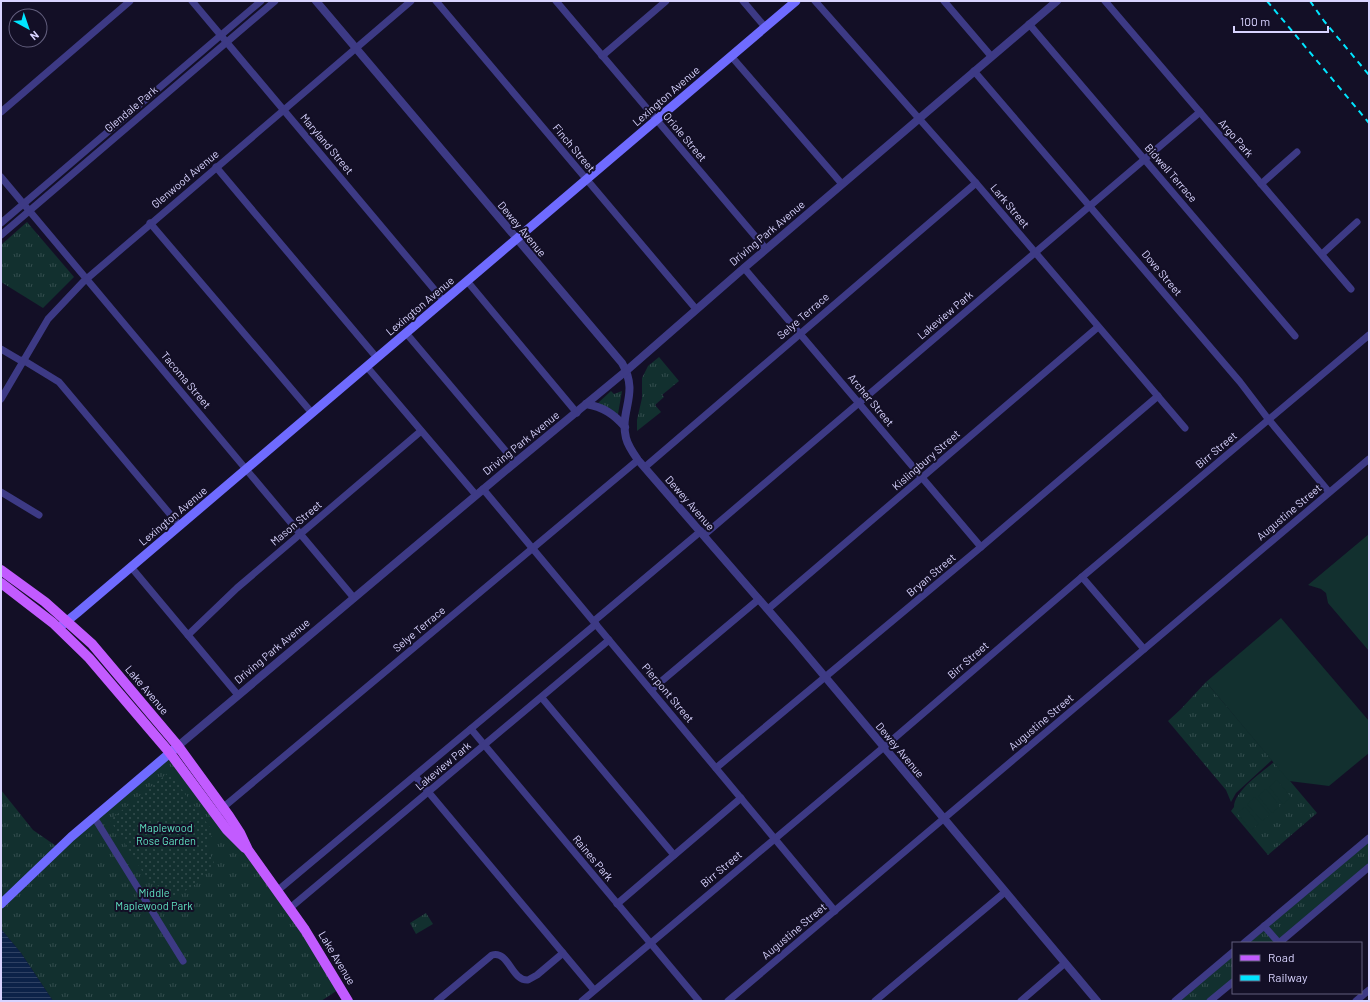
<svg xmlns="http://www.w3.org/2000/svg" width="1370" height="1002" font-family="Barlow,sans-serif">
<style>
.grass{fill:url(#grass-tufts)}
.garden{fill:url(#garden-dots)}
.pitch{fill:#12302f}
.water{fill:url(#water-rules)}
.lines{fill:none;stroke-linecap:round;stroke-linejoin:round}
.minor{stroke:#3d3a85;stroke-width:7}
.tertiary{stroke:#3d3a85;stroke-width:8}
.secondary{stroke:#6f6bff;stroke-width:9}
.primary{stroke:#c25bff;stroke-width:10}
.rail{stroke:#00e5ff;stroke-width:2;stroke-dasharray:6 5;stroke-linecap:butt}
.labels{text-anchor:middle;stroke-width:4;stroke-linejoin:round;paint-order:stroke}
.street-label{font-size:11px;fill:#d9d4ff;stroke:#130f26}
.park-label{font-size:11px;fill:#5fe0c0;stroke:#130f26}
</style>
<defs>
<pattern id="grass-tufts" width="24" height="20" patternUnits="userSpaceOnUse"><rect width="24" height="20" fill="#12302f"/><path d="M3 7l-1-3M5 7V3M7 7l1-3M15 17l-1-3M17 17v-4M19 17l1-3" fill="none" stroke="#344d4e"/></pattern>
<pattern id="garden-dots" width="8" height="8" patternUnits="userSpaceOnUse"><rect width="8" height="8" fill="#12302f"/><path d="M2 2h.1M6 6h.1" fill="none" stroke="#344d4e" stroke-width="1.8" stroke-linecap="round"/></pattern>
<pattern id="water-rules" width="6" height="5" patternUnits="userSpaceOnUse"><rect width="6" height="5" fill="#0c2248"/><path d="M0 2.5h6" fill="none" stroke="#2f4163"/></pattern>
</defs>
<rect width="100%" height="100%" fill="#130f26"/>
<!-- grass -->
<g class="grass">
<path d="M 27,222 L 74,277 L 43,308 L 1,282 L 1,245 Z"/>
<path d="M 659,357 L 679,381 L 662,395 L 664,397 L 655,405 L 661,412 L 637,431 L 637,420 L 642,398 L 642,378 L 648,366 Z"/>
<path d="M 611,391 L 614,394 L 622,391 L 618,414 L 598,403 Z"/>
<path d="M 1206,682 L 1272,760 L 1236,793 L 1231,802 L 1226,790 L 1168,721 L 1181,709 Z"/>
<path d="M 170,753 L 234,837 L 341,988 L 321,1001 L 53,1001 L 21,953 L 1,929 L 1,790 L 33,830 L 59,848 Z"/>
<path d="M 1274,762 L 1317,813 L 1268,855 L 1231,811 L 1234,807 C 1234,791 1262,772 1274,762 Z"/>
<path d="M 1369,842 L 1369,863 L 1275,943 L 1249,943 Z"/>
<path d="M 426,913 L 433,924 L 416,934 L 410,923 Z"/>
<path d="M 1233,956 L 1233,978 L 1206,1001 L 1180,1001 Z"/>
</g>
<!-- garden -->
<path class="garden" d="M 169,772 L 215,834 L 205,841 L 214,863 L 199,882 L 172,899 L 157,885 L 146,877 L 110,820 Z"/>
<!-- pitch -->
<g class="pitch">
<path d="M 1369,534 L 1369,651 L 1328,603 L 1326,593 L 1321,589 L 1308,585 Z"/>
<path d="M 1281,618 L 1369,721 L 1369,753 L 1329,786 L 1289,781 L 1206,682 Z"/>
<path d="M 1277,780 L 1291,797 L 1283,804 L 1269,787 Z"/>
<path d="M 1266,789 L 1280,806 L 1272,813 L 1258,796 Z"/>
<path d="M 1255,797 L 1270,815 L 1262,821 L 1247,804 Z"/>
<path d="M 1245,807 L 1259,824 L 1251,830 L 1237,813 Z"/>
</g>
<!-- water -->
<path class="water" d="M 1,929 L 21,953 L 53,1001 L 1,1001 Z"/>
<g class="lines">
<!-- minor -->
<g class="minor">
<path d="M 192,1 L 444,301"/>
<path d="M 436,1 L 696,309"/>
<path d="M 556,1 L 766,249"/>
<path d="M 743,1 L 765,27"/>
<path d="M 815,1 L 976,183 L 1185,428"/>
<path d="M 944,1 L 991,56"/>
<path d="M 1105,1 L 1351,289"/>
<path d="M 1029,24 L 1295,336"/>
<path d="M 602,56 L 666,1"/>
<path d="M 731,56 L 842,184"/>
<path d="M 974,71 L 1240,382 L 1269,420 L 1329,492"/>
<path d="M 1,112 L 130,1"/>
<path d="M 216,167 L 377,358"/>
<path d="M 1,177 L 354,598"/>
<path d="M 1261,184 L 1297,152"/>
<path d="M 1,223 L 261,1"/>
<path d="M 150,223 L 312,413"/>
<path d="M 1,235 L 275,1"/>
<path d="M 1322,254 L 1357,222"/>
<path d="M 744,268 L 981,547"/>
<path d="M 467,281 L 577,413"/>
<path d="M 406,333 L 515,462"/>
<path d="M 1,349 L 23,362"/>
<path d="M 23,360 L 59,382 L 180,526"/>
<path d="M 367,367 L 476,495"/>
<path d="M 1,399 L 48,319 L 83,282 L 411,1"/>
<path d="M 645,467 L 976,183"/>
<path d="M 483,489 L 835,911"/>
<path d="M 1,492 L 39,515"/>
<path d="M 704,535 L 1200,112"/>
<path d="M 131,567 L 238,695"/>
<path d="M 1082,577 L 1144,649"/>
<path d="M 768,609 L 1098,327"/>
<path d="M 594,621 L 701,531"/>
<path d="M 188,635 L 237,588 L 421,431"/>
<path d="M 651,690 L 759,599"/>
<path d="M 542,698 L 674,855"/>
<path d="M 471,729 L 699,1001"/>
<path d="M 716,768 L 981,547 L 1158,396"/>
<path d="M 415,776 L 594,990"/>
<path d="M 220,810 L 638,460"/>
<path d="M 94,817 L 183,961"/>
<path d="M 277,891 L 596,624"/>
<path d="M 617,904 L 741,798"/>
<path d="M 290,908 L 609,640"/>
<path d="M 1264,926 L 1279,943"/>
<path d="M 1244,943 L 1369,838"/>
<path d="M 1279,943 L 1369,867"/>
<path d="M 437,1001 L 492,955 C 509,950 511,981 528,980 L 537,975 L 563,953"/>
<path d="M 582,1001 L 884,747 L 1082,577 L 1369,335"/>
<path d="M 728,1001 L 1369,459"/>
<path d="M 875,1001 L 1005,892"/>
<path d="M 1021,1001 L 1065,963"/>
<path d="M 1175,1001 L 1233,952"/>
<path d="M 1210,1001 L 1233,982"/>
<path d="M 1356,1001 L 1369,990"/>
</g>
<!-- tertiary -->
<g class="tertiary">
<path d="M 316,1 L 622,363 C 640,394 619,410 626,438 C 628,446 633,453 638,460 L 795,641 L 1097,1001"/>
<path d="M 586,404 C 603,407 614,414 625,427"/>
<path d="M 178,746 L 505,471 L 626,371 L 744,268 L 1057,1"/>
</g>
<!-- secondary -->
<g class="secondary">
<path d="M 61,626 L 77,613 L 796,1"/>
<path d="M 1,904 L 71,837 L 178,746"/>
</g>
<!-- primary -->
<g class="primary">
<path d="M 1,570 L 45,602 L 92,644 L 178,746 L 229,816 L 240,833 L 248,850 L 305,930 L 348,1001"/>
<path d="M 1,583 L 53,623 L 89,658 L 170,753 L 227,830 L 245,848"/>
</g>
<!-- rail -->
<g class="rail">
<path d="M 1267,1 L 1369,123"/>
<path d="M 1310,1 L 1324,21 L 1369,75"/>
</g>
</g>
<g class="labels">
<!-- street labels -->
<g class="street-label">
<text transform="translate(666 96) rotate(-41)" y="4">Lexington Avenue</text>
<text transform="translate(131 109) rotate(-40)" y="4">Glendale Park</text>
<text transform="translate(685 137) rotate(50)" y="4">Oriole Street</text>
<text transform="translate(1236 138) rotate(49)" y="4">Argo Park</text>
<text transform="translate(327 144) rotate(50)" y="4">Maryland Street</text>
<text transform="translate(574 148) rotate(50)" y="4">Finch Street</text>
<text transform="translate(1171 173) rotate(49)" y="4">Bidwell Terrace</text>
<text transform="translate(185 179) rotate(-40)" y="4">Glenwood Avenue</text>
<text transform="translate(1010 206) rotate(50)" y="4">Lark Street</text>
<text transform="translate(522 229) rotate(50)" y="4">Dewey Avenue</text>
<text transform="translate(767 233) rotate(-40)" y="4">Driving Park Avenue</text>
<text transform="translate(1162 273) rotate(50)" y="4">Dove Street</text>
<text transform="translate(420 306) rotate(-40)" y="4">Lexington Avenue</text>
<text transform="translate(945 315) rotate(-40)" y="4">Lakeview Park</text>
<text transform="translate(803 316) rotate(-41)" y="4">Selye Terrace</text>
<text transform="translate(186 380) rotate(50)" y="4">Tacoma Street</text>
<text transform="translate(871 400) rotate(50)" y="4">Archer Street</text>
<text transform="translate(521 443) rotate(-39)" y="4">Driving Park Avenue</text>
<text transform="translate(1216 450) rotate(-40)" y="4">Birr Street</text>
<text transform="translate(926 460) rotate(-41)" y="4">Kislingbury Street</text>
<text transform="translate(690 503) rotate(49)" y="4">Dewey Avenue</text>
<text transform="translate(1289 512) rotate(-40)" y="4">Augustine Street</text>
<text transform="translate(173 516) rotate(-40)" y="4">Lexington Avenue</text>
<text transform="translate(296 523) rotate(-40)" y="4">Mason Street</text>
<text transform="translate(931 575) rotate(-40)" y="4">Bryan Street</text>
<text transform="translate(419 629) rotate(-40)" y="4">Selye Terrace</text>
<text transform="translate(272 651) rotate(-40)" y="4">Driving Park Avenue</text>
<text transform="translate(968 660) rotate(-41)" y="4">Birr Street</text>
<text transform="translate(147 690) rotate(50)" y="4">Lake Avenue</text>
<text transform="translate(668 693) rotate(50)" y="4">Pierpont Street</text>
<text transform="translate(1041 722) rotate(-40)" y="4">Augustine Street</text>
<text transform="translate(900 750) rotate(50)" y="4">Dewey Avenue</text>
<text transform="translate(443 766) rotate(-40)" y="4">Lakeview Park</text>
<text transform="translate(593 858) rotate(50)" y="4">Raines Park</text>
<text transform="translate(721 869) rotate(-40)" y="4">Birr Street</text>
<text transform="translate(794 931) rotate(-40)" y="4">Augustine Street</text>
<text transform="translate(337 958) rotate(59)" y="4">Lake Avenue</text>
</g>
<!-- park labels -->
<g class="park-label">
<text x="166" y="832">Maplewood<tspan x="166" dy="13">Rose Garden</tspan></text>
<text x="154" y="897">Middle<tspan x="154" dy="13">Maplewood Park</tspan></text>
</g>
</g>
<!-- border -->
<rect width="1370" height="1002" fill="none" stroke="#d9d4ff" stroke-width="4"/>
<!-- legend -->
<rect x="1232" y="942" width="130" height="52" fill="#130f26" stroke="#625e7d"/>
<rect x="1240" y="955" width="20" height="6" fill="#c25bff" stroke="#625e7d"/>
<text x="1268" y="962" font-size="12" fill="#d9d4ff">Road</text>
<rect x="1240" y="975" width="20" height="6" fill="#00e5ff" stroke="#625e7d"/>
<text x="1268" y="982" font-size="12" fill="#d9d4ff">Railway</text>
<!-- north arrow -->
<g transform="translate(28 28) rotate(140)"><circle r="19" fill="#130f26" stroke="#625e7d"/>
<path d="M0-3L7 15L0 10L-7 15Z" fill="#00e5ff"/>
<text y="-6" font-size="11" font-weight="bold" text-anchor="middle" fill="#d9d4ff">N</text>
</g>
<!-- scale -->
<path d="M1234 26v6h94v-6" fill="none" stroke="#d9d4ff" stroke-width="2"/>
<text x="1240" y="26" font-size="12" fill="#d9d4ff" stroke="#130f26" stroke-width="3" paint-order="stroke">100 m</text>
</svg>
